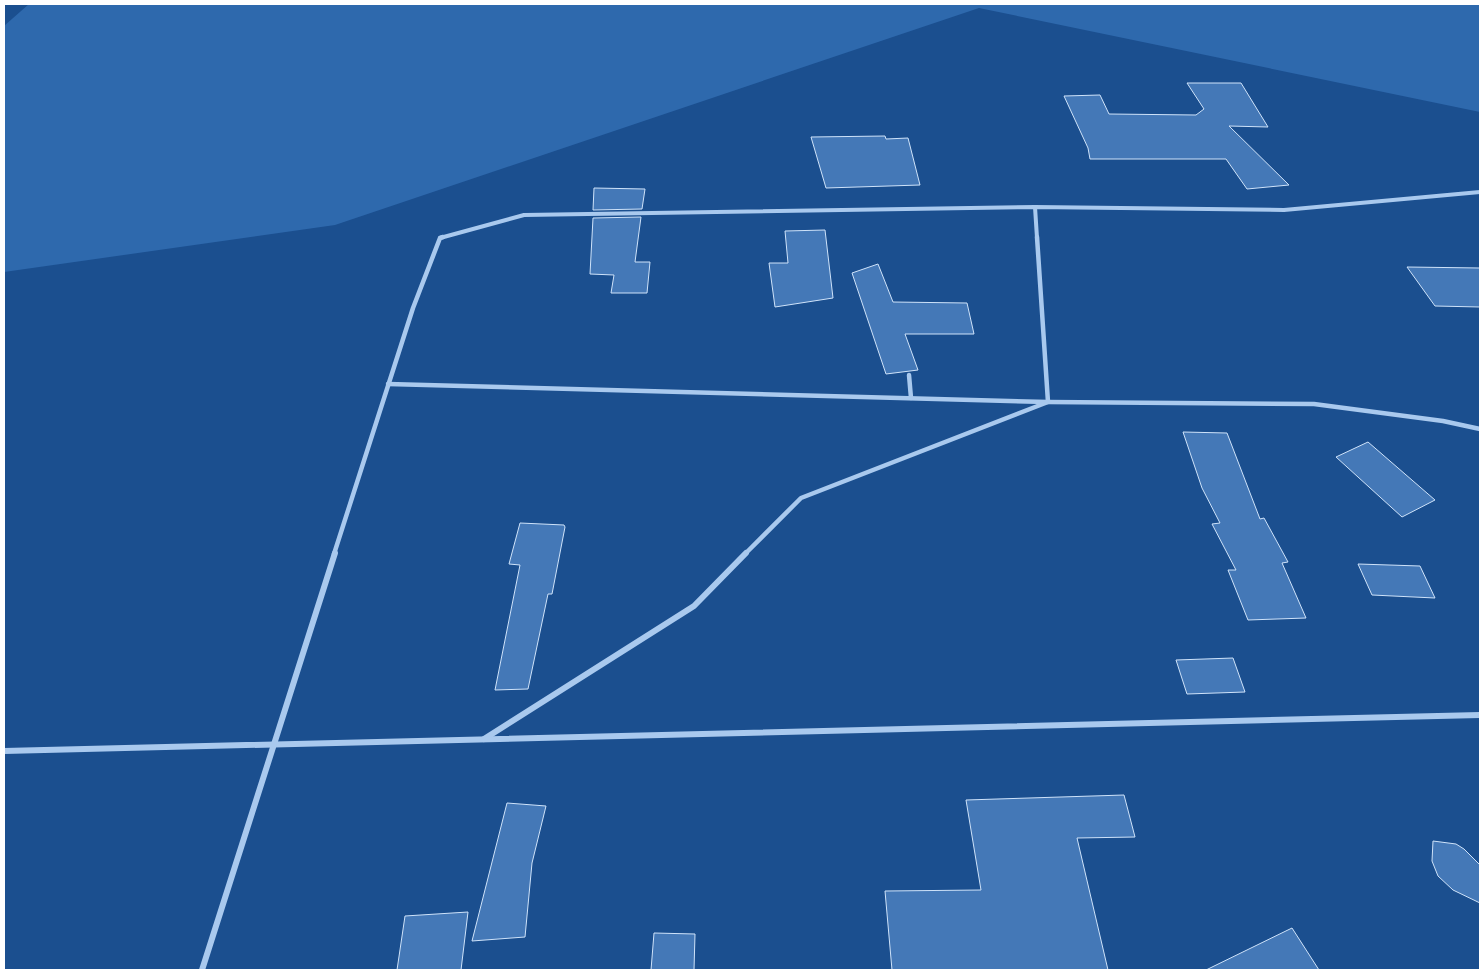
<svg xmlns="http://www.w3.org/2000/svg" width="1484" height="974" font-family="'Sofia Sans Condensed',sans-serif">
<style>
.green{fill:#2e69ad}
.building{fill:#4478b7;stroke:#cfe3fa}
.lines{fill:none;stroke-linecap:round;stroke-linejoin:round}
.minor-far2{stroke:#a9c9ee;stroke-width:4}
.minor-far1{stroke:#a9c9ee;stroke-width:4.5}
.minor{stroke:#a9c9ee;stroke-width:6}
</style>
<rect width="100%" height="100%" fill="#1b4f8f"/>
<!-- green -->
<path class="green" d="M 29,4 L 1480,4 L 1480,112 L 979,8 L 335,225 L 4,272 L 4,26 Z"/>
<!-- building -->
<g class="building">
<path d="M 1187,83 L 1241,83 L 1268,127 L 1229,126 L 1289,185 L 1247,189 L 1226,159 L 1090,159 L 1088,148 L 1064,96 L 1100,95 L 1109,114 L 1196,115 L 1204,109 Z"/>
<path d="M 885,136 L 886,139 L 908,138 L 920,185 L 826,188 L 811,137 Z"/>
<path d="M 594,188 L 645,189 L 642,209 L 593,210 Z"/>
<path d="M 641,217 L 635,262 L 650,262 L 647,293 L 611,293 L 614,275 L 590,274 L 593,218 Z"/>
<path d="M 825,230 L 833,298 L 775,307 L 769,263 L 788,263 L 785,231 Z"/>
<path d="M 878,264 L 893,302 L 967,303 L 974,334 L 905,334 L 918,370 L 886,374 L 852,273 Z"/>
<path d="M 1407,267 L 1480,268 L 1480,307 L 1435,306 Z"/>
<path d="M 1183,432 L 1227,433 L 1260,519 L 1264,518 L 1288,562 L 1282,563 L 1306,618 L 1248,620 L 1228,570 L 1236,570 L 1212,524 L 1220,523 L 1202,488 Z"/>
<path d="M 1368,442 L 1435,500 L 1402,517 L 1336,457 Z"/>
<path d="M 520,523 L 564,525 L 565,527 L 552,594 L 548,594 L 528,689 L 495,690 L 520,565 L 509,564 Z"/>
<path d="M 1358,564 L 1420,566 L 1435,598 L 1372,595 Z"/>
<path d="M 1233,658 L 1245,692 L 1187,694 L 1176,660 Z"/>
<path d="M 1124,795 L 1135,837 L 1077,838 L 1108,970 L 892,970 L 885,891 L 981,890 L 966,800 Z"/>
<path d="M 507,803 L 546,806 L 532,863 L 525,937 L 472,941 Z"/>
<path d="M 1433,841 L 1456,844 L 1464,849 L 1480,865 L 1480,903 L 1453,890 L 1438,876 L 1432,861 Z"/>
<path d="M 468,912 L 461,970 L 397,970 L 405,916 Z"/>
<path d="M 1292,928 L 1319,970 L 1206,970 Z"/>
<path d="M 654,933 L 695,934 L 694,970 L 651,970 Z"/>
</g>
<g class="lines">
<!-- minor-far2 -->
<g class="minor-far2">
<path d="M 1035,207 L 1037,238"/>
<path d="M 440,238 L 524,215 L 1035,207 L 1284,210 L 1480,192"/>
</g>
<!-- minor-far1 -->
<g class="minor-far1">
<path d="M 909,375 L 911,398"/>
<path d="M 388,384 L 1048,402 L 1314,404 L 1443,421 L 1480,429"/>
<path d="M 334,554 L 413,308 L 440,238 L 443,237"/>
<path d="M 745,554 L 801,498 L 1048,402 L 1037,237"/>
</g>
<!-- minor -->
<g class="minor">
<path d="M 484,739 L 694,606 L 746,553"/>
<path d="M 4,751 L 1480,715"/>
<path d="M 202,970 L 335,553"/>
</g>
</g>
<!-- border -->
<rect width="1484" height="974" fill="none" stroke="#ffffff" stroke-width="10"/>
</svg>
